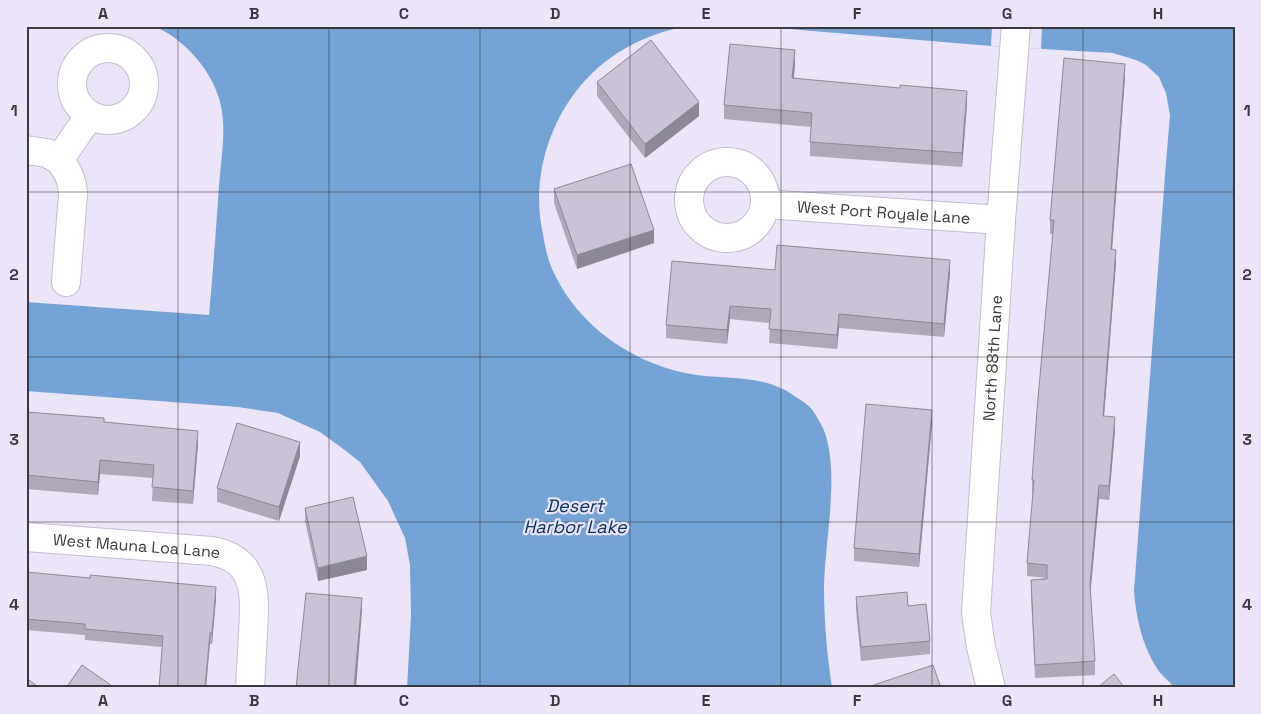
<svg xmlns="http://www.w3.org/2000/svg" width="1261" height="714" font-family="'Space Grotesk',sans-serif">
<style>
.water{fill:#74a3d5}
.pier{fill:#ece4f7}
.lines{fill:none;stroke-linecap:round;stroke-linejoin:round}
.minor-casing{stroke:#c5bdcf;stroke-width:30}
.minor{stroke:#fff;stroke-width:28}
.wall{fill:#aea8b7}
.shaded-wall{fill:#8d8895}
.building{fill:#cac3d5;stroke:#8d8895}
.grid{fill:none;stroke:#3b383f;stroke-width:1;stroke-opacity:0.55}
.labels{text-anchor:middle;stroke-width:4.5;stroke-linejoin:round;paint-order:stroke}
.street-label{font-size:16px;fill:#3b383f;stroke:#ece4f7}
.water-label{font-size:18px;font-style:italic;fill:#003462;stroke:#ece4f7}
.neatline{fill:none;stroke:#3b383f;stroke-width:2}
.grid-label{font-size:16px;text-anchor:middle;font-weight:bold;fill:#3b383f}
</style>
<rect width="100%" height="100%" fill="#ece4f7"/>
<!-- water -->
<g class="water">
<path d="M 154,26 L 690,26 C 644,33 602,56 574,94 C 545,133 532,186 543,234 C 545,247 548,261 554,273 C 578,325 630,361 685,373 C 723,381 762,372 796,397 C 802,401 809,405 813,411 C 819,420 825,430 827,440 C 838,482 825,542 824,587 C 824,621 827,654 832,688 L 407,688 L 411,616 L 410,565 L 405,538 L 388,501 L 360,462 L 342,448 L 320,432 L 278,413 L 238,407 L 26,391 L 26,302 L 209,315 C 213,272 216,229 219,186 C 221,158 227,129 220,102 C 212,70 184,39 154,26 Z"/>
<path d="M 752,26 L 1235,26 L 1235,688 L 1175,688 C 1169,681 1161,675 1156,667 C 1142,644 1136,618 1134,591 L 1166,162 L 1170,115 L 1166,93 L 1159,77 L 1146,65 L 1136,60 L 1113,53 L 991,46 Z"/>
</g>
<!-- pier -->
<path class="pier" d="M 992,26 L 1042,26 L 1041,49 L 991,46 Z"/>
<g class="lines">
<!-- minor casing -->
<g class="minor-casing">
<g id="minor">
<circle cx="108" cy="84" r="36"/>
<path d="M 26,150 L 47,153 L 59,160"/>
<circle cx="727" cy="200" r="38"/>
<path id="s1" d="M 765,204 L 1001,220"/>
<path d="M 66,282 L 73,194 C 72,179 68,171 59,160 L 90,115"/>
<path id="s2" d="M 26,537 L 212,551 C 258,560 255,595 253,633 C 252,651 251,670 250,688"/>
<path id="s3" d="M 991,688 L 981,647 L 976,613 L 1001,220 L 1016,26"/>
</g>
</g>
<!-- minor -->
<use href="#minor" class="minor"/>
</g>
<!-- wall -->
<g class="wall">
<path d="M 795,64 L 794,78 L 967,104 L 962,167 L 810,156 L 810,142 L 811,127 L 724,119 L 724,105 Z"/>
<path d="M 1125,77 L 1112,249 L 1116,263 L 1104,416 L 1115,430 L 1109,500 L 1099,499 L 1090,592 L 1095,661 L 1095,675 L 1035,678 L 1031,594 L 1031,580 L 1047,578 L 1027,576 L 1027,563 L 1033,494 L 1032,494 L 1032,480 L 1053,234 L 1050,234 L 1050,220 Z"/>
<path d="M 597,82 L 699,116 L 645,158 L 597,96 Z"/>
<path d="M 554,189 L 654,243 L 577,269 L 554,203 Z"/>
<path d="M 775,270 L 950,273 L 944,337 L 839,328 L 837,349 L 769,343 L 770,323 L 730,319 L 727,344 L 666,338 L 666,325 Z"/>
<path d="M 26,412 L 104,422 L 198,444 L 193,504 L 152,501 L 153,478 L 100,474 L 98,495 L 26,489 Z"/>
<path d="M 932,423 L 919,567 L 854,561 L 854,548 Z"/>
<path d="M 300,456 L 279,521 L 217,502 L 217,488 Z"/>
<path d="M 305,508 L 367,570 L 318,581 L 305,521 Z"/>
<path d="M 26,572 L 216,598 L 212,644 L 162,647 L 85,640 L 85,635 L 26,630 Z"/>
<path d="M 856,597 L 908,606 L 930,641 L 930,654 L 861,661 L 856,610 Z"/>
</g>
<!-- shaded-wall -->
<g class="shaded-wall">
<path d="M 795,50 L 795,64 L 792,92 L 792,78 Z"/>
<path d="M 1125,64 L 1125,77 L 1111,263 L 1111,249 Z"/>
<path d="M 967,91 L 967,104 L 962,167 L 962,153 Z"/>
<path d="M 699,102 L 699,116 L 645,158 L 645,144 Z"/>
<path d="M 654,230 L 654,243 L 577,269 L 577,255 Z"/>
<path d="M 1116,250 L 1116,263 L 1103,429 L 1103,416 Z"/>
<path d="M 950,260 L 950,273 L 944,337 L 944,324 Z"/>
<path d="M 730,306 L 730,319 L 727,344 L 727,330 Z"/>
<path d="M 839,314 L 839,328 L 837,349 L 837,335 Z"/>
<path d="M 932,410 L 932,423 L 919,567 L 919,554 Z"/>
<path d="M 1115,417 L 1115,430 L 1109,500 L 1109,486 Z"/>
<path d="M 198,431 L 198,444 L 193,504 L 193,491 Z"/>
<path d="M 300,442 L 300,456 L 279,521 L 279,507 Z"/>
<path d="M 100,460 L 100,474 L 98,495 L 98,482 Z"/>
<path d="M 1099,485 L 1099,499 L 1090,598 L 1090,584 Z"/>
<path d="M 367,556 L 367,570 L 318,581 L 318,568 Z"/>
<path d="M 216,587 L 216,598 L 212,644 L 212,633 Z"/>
<path d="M 362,598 L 362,611 L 356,688 L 354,688 Z"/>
<path d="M 210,633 L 210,644 L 206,688 L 205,688 Z"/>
</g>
<!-- building -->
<g class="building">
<path d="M 651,40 L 699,102 L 645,144 L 597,82 Z"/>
<path d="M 730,44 L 795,50 L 792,78 L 900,88 L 900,85 L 967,91 L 962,153 L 810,142 L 812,113 L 724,105 Z"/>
<path d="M 1064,58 L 1125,64 L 1111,249 L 1116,250 L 1103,416 L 1115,417 L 1109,486 L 1099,485 L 1090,584 L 1095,661 L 1035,665 L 1031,580 L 1047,579 L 1047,565 L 1027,563 L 1034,480 L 1032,480 L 1037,410 L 1054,220 L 1050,220 Z"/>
<path d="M 631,164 L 654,230 L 577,255 L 554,189 Z"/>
<path d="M 777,245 L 950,260 L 944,324 L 839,314 L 837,335 L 769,329 L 771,309 L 730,306 L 727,330 L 666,325 L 672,261 L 775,270 Z"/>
<path d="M 866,404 L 932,410 L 919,554 L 854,548 Z"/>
<path d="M 26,412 L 104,418 L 104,422 L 198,431 L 193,491 L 152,487 L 154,465 L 100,460 L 98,482 L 26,475 Z"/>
<path d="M 237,423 L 300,442 L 279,507 L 217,488 Z"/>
<path d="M 353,497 L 367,556 L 318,568 L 305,508 Z"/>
<path d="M 26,572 L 90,578 L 90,575 L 216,587 L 212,633 L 210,633 L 205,688 L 159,688 L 163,636 L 85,629 L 85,624 L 26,619 Z"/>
<path d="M 907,592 L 908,606 L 926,604 L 930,641 L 861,647 L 856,597 Z"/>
<path d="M 306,593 L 362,598 L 354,687 L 361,688 L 296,688 Z"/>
<path d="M 26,661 L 28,661 L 26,676 Z"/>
<path d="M 82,665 L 115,688 L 66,688 Z"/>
<path d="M 933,665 L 941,688 L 871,688 L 871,686 Z"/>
<path d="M 1114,674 L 1125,688 L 1097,688 Z"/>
<path d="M 26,678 L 40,688 L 26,688 Z"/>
</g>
<!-- grid -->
<path class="grid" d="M 178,26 L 178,688M 329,26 L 329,688M 480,26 L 480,688M 630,26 L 630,688M 781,26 L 781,688M 932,26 L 932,688M 1083,26 L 1083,688M 26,192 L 1235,192M 26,357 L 1235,357M 26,522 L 1235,522"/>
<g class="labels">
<!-- street labels -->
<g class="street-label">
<text dy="6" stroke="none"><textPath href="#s1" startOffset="119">West Port Royale Lane</textPath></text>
<text dy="6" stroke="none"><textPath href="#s3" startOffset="332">North 88th Lane</textPath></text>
<text dy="6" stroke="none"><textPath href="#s2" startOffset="111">West Mauna Loa Lane</textPath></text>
</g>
<!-- water labels -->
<g class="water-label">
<text x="575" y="512">Desert<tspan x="575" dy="21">Harbor Lake</tspan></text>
</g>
</g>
<!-- border -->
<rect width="1261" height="714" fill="none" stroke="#ece4f7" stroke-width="55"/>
<rect x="28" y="28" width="1206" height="658" class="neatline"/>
<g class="grid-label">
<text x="103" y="19">A</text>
<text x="254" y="19">B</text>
<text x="404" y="19">C</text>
<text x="555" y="19">D</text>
<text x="706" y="19">E</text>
<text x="857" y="19">F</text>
<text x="1007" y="19">G</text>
<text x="1158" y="19">H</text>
<text x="14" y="116">1</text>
<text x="1247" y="116">1</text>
<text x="14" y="280">2</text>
<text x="1247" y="280">2</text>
<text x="14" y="445">3</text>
<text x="1247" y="445">3</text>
<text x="14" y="610">4</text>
<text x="1247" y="610">4</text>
<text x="103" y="706">A</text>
<text x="254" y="706">B</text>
<text x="404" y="706">C</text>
<text x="555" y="706">D</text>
<text x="706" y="706">E</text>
<text x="857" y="706">F</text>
<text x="1007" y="706">G</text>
<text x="1158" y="706">H</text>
</g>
</svg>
